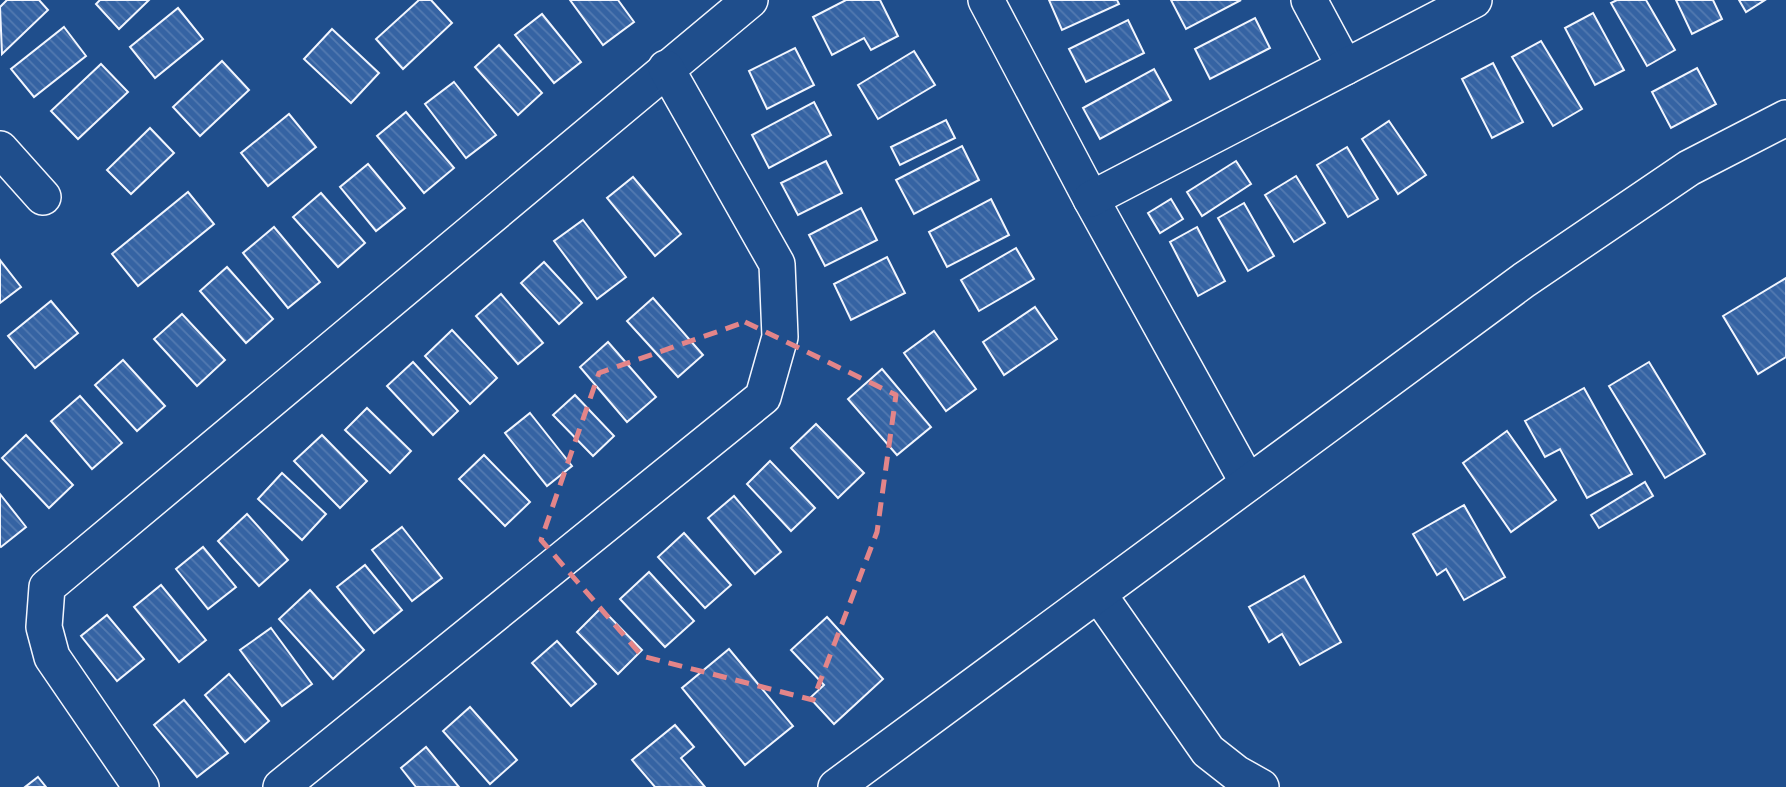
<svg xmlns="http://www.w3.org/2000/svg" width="1786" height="787" font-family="'Exo 2',sans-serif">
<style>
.building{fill:url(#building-back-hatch);stroke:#f2f6ff;stroke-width:2}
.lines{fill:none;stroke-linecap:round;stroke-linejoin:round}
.minor-casing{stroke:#f2f6ff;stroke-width:38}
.minor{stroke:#1f4e8c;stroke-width:35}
.marked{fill:none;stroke:#e38589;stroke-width:5;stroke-dasharray:14 9;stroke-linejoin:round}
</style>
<defs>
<pattern id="building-back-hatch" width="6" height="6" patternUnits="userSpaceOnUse" patternTransform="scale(1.75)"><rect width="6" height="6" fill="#3563a3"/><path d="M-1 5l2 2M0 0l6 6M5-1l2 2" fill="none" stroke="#537ab1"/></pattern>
</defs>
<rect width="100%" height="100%" fill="#1f4e8c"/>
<!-- building -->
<g class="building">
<path d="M 7,0 L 39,0 L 48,10 L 2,54 L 0,7 Z"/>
<path d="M 100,0 L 149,0 L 119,29 L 96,4 Z"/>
<path d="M 419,0 L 431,0 L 452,23 L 403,69 L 376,39 Z"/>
<path d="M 570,0 L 618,0 L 634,22 L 603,45 Z"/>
<path d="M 846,0 L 880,0 L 898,36 L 871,50 L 864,38 L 832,55 L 813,17 Z"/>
<path d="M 1049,0 L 1117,0 L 1119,4 L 1062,30 Z"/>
<path d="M 1171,0 L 1241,0 L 1186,29 Z"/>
<path d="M 1617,0 L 1646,0 L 1675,50 L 1647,66 L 1611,3 Z"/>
<path d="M 1676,0 L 1713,0 L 1722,19 L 1692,34 Z"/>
<path d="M 1739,0 L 1765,0 L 1746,12 Z"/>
<path d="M 178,8 L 203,39 L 155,78 L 130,47 Z"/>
<path d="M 1593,13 L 1624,70 L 1595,85 L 1565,28 Z"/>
<path d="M 542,14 L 581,62 L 554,83 L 515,35 Z"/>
<path d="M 1255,18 L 1270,48 L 1210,79 L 1195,49 Z"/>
<path d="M 1128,20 L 1144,53 L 1086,82 L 1069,49 Z"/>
<path d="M 64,27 L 86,56 L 34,97 L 11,69 Z"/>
<path d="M 332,29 L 379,73 L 351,103 L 304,59 Z"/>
<path d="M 1541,41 L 1582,109 L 1553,126 L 1512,57 Z"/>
<path d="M 499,45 L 542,93 L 518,115 L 475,67 Z"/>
<path d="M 795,48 L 814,85 L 767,109 L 749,71 Z"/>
<path d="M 914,51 L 935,85 L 878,119 L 858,85 Z"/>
<path d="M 222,61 L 249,90 L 200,136 L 173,107 Z"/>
<path d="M 1493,63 L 1523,122 L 1492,138 L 1462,79 Z"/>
<path d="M 101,64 L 128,92 L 78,139 L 51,111 Z"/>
<path d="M 1697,68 L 1716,104 L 1671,128 L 1652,92 Z"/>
<path d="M 1154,69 L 1171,100 L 1100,139 L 1083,108 Z"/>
<path d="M 454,82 L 496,135 L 466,158 L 425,104 Z"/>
<path d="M 814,102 L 831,135 L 769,168 L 752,135 Z"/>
<path d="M 406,112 L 454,168 L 424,193 L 377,136 Z"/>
<path d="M 289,114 L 316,147 L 268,186 L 241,153 Z"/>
<path d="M 946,120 L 955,138 L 900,165 L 891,147 Z"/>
<path d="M 1389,121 L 1426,175 L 1398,194 L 1362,139 Z"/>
<path d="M 150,128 L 174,153 L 131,194 L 107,170 Z"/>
<path d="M 962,146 L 979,180 L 914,214 L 896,180 Z"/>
<path d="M 1347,147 L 1378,199 L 1348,217 L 1317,165 Z"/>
<path d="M 826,161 L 842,193 L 798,215 L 781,183 Z"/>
<path d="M 1236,161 L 1251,184 L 1202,216 L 1187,192 Z"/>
<path d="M 368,164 L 405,208 L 376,231 L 340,187 Z"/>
<path d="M 1296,176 L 1325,223 L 1294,242 L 1265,195 Z"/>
<path d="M 633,177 L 681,234 L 655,256 L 607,198 Z"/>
<path d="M 188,192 L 214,224 L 138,286 L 112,254 Z"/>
<path d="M 321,193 L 365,243 L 338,267 L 293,217 Z"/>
<path d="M 991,199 L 1009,235 L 947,267 L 929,232 Z"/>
<path d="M 1171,199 L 1183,219 L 1160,233 L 1148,213 Z"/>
<path d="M 1244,203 L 1274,256 L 1248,271 L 1218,218 Z"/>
<path d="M 861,208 L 877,240 L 825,266 L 809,235 Z"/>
<path d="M 583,220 L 626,277 L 597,299 L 554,241 Z"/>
<path d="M 274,227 L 320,282 L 288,308 L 243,253 Z"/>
<path d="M 1197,227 L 1225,281 L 1198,296 L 1170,242 Z"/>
<path d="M 1016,248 L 1034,279 L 979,311 L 961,280 Z"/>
<path d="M 887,257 L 905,293 L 851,320 L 834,284 Z"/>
<path d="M 0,260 L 21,287 L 0,303 Z"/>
<path d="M 544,262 L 582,303 L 559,324 L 521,283 Z"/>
<path d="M 227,267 L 273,319 L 246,343 L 200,291 Z"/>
<path d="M 1786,278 L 1786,357 L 1758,374 L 1723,316 Z"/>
<path d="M 501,294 L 543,343 L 518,364 L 476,316 Z"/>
<path d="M 653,298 L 703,355 L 678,377 L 627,321 Z"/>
<path d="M 51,301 L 78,333 L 35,368 L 8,336 Z"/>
<path d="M 1035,307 L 1057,339 L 1004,375 L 983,342 Z"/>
<path d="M 182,314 L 225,360 L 197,386 L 154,339 Z"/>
<path d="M 452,330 L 497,378 L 470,404 L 425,356 Z"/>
<path d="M 934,331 L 976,389 L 946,411 L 904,353 Z"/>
<path d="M 608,342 L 656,397 L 627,422 L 580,367 Z"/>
<path d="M 123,360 L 165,406 L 137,431 L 95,385 Z"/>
<path d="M 413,362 L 458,411 L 433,435 L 387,386 Z"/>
<path d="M 1649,362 L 1705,454 L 1665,478 L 1609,386 Z"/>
<path d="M 882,369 L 931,427 L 897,455 L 848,399 Z"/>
<path d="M 1584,388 L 1632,474 L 1587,498 L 1560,449 L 1545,457 L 1525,421 Z"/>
<path d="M 575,395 L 614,436 L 593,456 L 553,415 Z"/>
<path d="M 80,396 L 122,443 L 92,469 L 51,421 Z"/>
<path d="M 367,408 L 411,451 L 390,473 L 345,430 Z"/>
<path d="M 530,413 L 572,466 L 547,486 L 505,433 Z"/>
<path d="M 816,424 L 864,473 L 838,498 L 791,448 Z"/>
<path d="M 1507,431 L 1556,500 L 1511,532 L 1463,463 Z"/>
<path d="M 26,435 L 73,485 L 49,508 L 2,458 Z"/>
<path d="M 322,435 L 367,481 L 340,508 L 294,461 Z"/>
<path d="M 484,455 L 530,502 L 505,526 L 459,479 Z"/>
<path d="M 770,461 L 815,508 L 791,531 L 747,484 Z"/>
<path d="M 282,473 L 326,514 L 302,540 L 258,499 Z"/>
<path d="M 1645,482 L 1653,496 L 1599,528 L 1591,515 Z"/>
<path d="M 0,494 L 26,527 L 1,547 L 0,546 Z"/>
<path d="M 734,496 L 781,552 L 755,574 L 708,518 Z"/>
<path d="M 1464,505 L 1505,577 L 1464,600 L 1446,569 L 1437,575 L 1413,534 Z"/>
<path d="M 247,514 L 288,560 L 259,586 L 218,541 Z"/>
<path d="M 402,527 L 442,578 L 412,601 L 372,550 Z"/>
<path d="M 684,533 L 731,585 L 705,608 L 658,557 Z"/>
<path d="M 203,547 L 236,587 L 208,609 L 176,569 Z"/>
<path d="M 365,565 L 402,610 L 374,633 L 337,587 Z"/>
<path d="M 649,572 L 694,621 L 665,647 L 620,599 Z"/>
<path d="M 1304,576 L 1341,642 L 1300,665 L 1282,634 L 1269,642 L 1249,607 Z"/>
<path d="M 161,585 L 206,640 L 179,662 L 134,607 Z"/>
<path d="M 310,590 L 364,650 L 333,679 L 279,619 Z"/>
<path d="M 601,608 L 642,650 L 618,674 L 577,632 Z"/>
<path d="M 107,615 L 144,659 L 117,681 L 81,636 Z"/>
<path d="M 827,617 L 883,679 L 834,724 L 810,698 L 824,685 L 791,650 Z"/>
<path d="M 271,628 L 312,684 L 282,706 L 240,650 Z"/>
<path d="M 557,641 L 596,684 L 571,706 L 532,663 Z"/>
<path d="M 729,649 L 793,726 L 745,765 L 682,688 Z"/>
<path d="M 229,674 L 269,721 L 245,742 L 205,695 Z"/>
<path d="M 184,700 L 228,753 L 197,777 L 154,725 Z"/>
<path d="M 470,707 L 517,760 L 490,784 L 443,731 Z"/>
<path d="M 675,725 L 694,747 L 681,758 L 705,787 L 655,787 L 632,760 Z"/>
<path d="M 426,747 L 459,787 L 416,787 L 401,768 Z"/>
<path d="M 38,777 L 46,787 L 25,787 Z"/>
</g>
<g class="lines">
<!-- minor casing -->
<g class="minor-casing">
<g id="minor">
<path d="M 986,0 L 1091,199 L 1248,483"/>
<path d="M 1309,0 L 1345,67"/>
<path d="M 0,149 L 43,197"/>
<path d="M 1091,199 L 1474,0"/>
<path d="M 1099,595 L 1208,751 L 1236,773 L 1261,787"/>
<path d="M 141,787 L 52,657 L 44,627 L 47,587 L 750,0"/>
<path d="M 281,787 L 763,397 L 780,337 L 777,264 L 666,68"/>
<path d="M 836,787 L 1524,280 L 1689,168 L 1786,118"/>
</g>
</g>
<!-- minor -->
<use href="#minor" class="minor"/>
</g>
<!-- marked area -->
<path class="marked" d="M 745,322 L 896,395 L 877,532 L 813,700 L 642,656 L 541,540 L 599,373 Z"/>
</svg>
